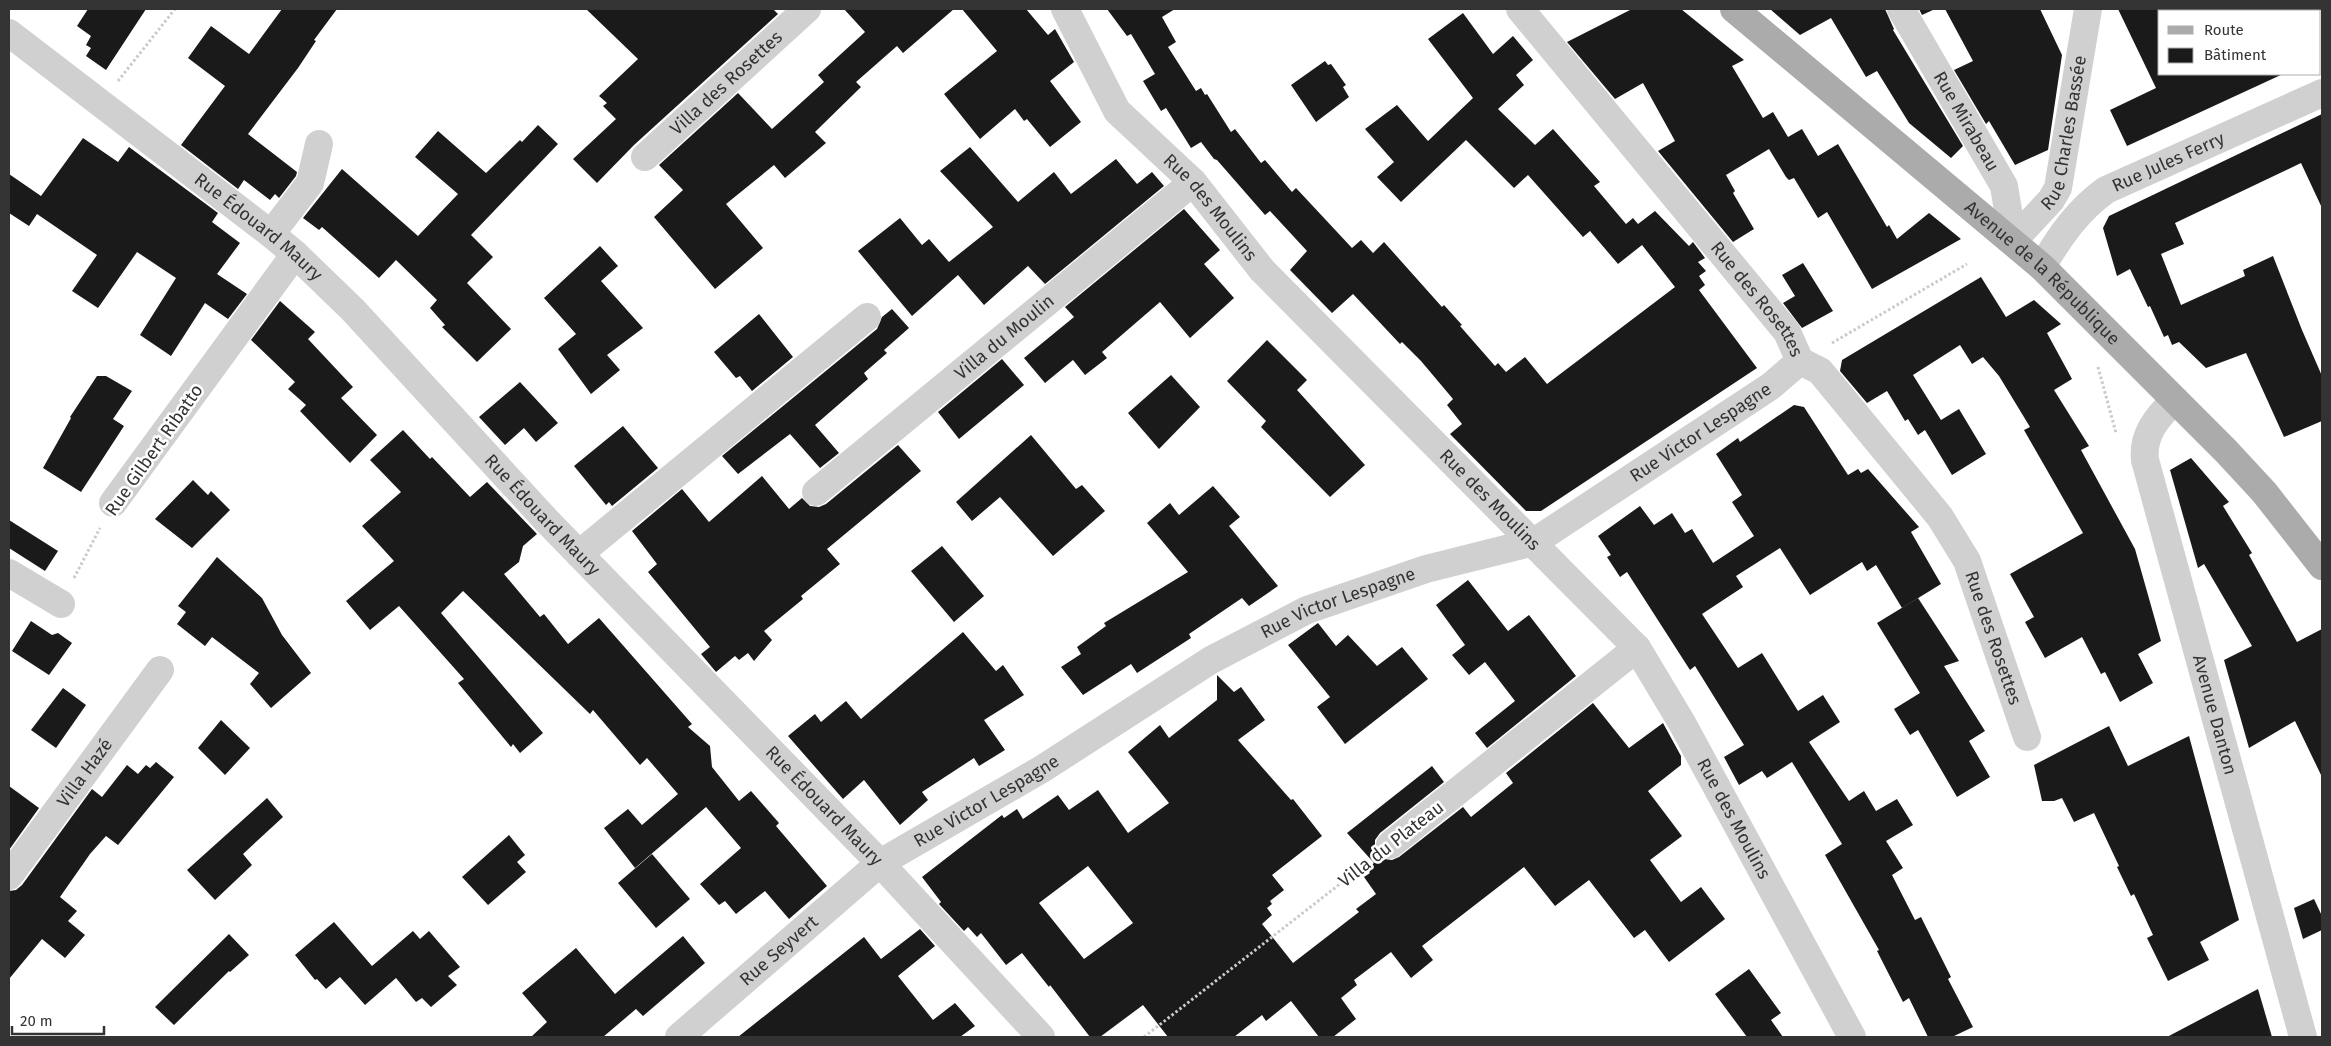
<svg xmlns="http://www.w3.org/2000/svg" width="2331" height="1046" font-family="'Fira Sans',sans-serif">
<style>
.building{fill:#1a1a1a;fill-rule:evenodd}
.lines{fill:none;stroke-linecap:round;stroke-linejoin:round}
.path{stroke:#cacaca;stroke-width:3;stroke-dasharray:2.5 2.5;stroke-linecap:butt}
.minor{stroke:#d0d0d0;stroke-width:28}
.major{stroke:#ababab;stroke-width:28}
.labels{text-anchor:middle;stroke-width:5;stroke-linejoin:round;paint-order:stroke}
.street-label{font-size:18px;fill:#333;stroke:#fff}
</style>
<rect width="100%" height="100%" fill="#fff"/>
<!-- building -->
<g class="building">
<path d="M 88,9 L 146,9 L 106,70 L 86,56 L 91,48 L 86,45 L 91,36 L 77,26 Z"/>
<path d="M 282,9 L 337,9 L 314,40 L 316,41 L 298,68 L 248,134 L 297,172 L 296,176 L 279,198 L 275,194 L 270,200 L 244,180 L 238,189 L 181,145 L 225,86 L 188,58 L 211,26 L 249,54 Z"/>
<path d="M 586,9 L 773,9 L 778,14 L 634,145 L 597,183 L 573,159 L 616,119 L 603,106 L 607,103 L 599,96 L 638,59 Z"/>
<path d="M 844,9 L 954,9 L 903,53 L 897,46 L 856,82 L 861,87 L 815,132 L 826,143 L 785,178 L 774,165 L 726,204 L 763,248 L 715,289 L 654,217 L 683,190 L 659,165 L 738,93 L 772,129 L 824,82 L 818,75 L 865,32 Z"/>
<path d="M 962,9 L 1026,9 L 1048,35 L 1055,29 L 1074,62 L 1050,81 L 1081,122 L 1050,147 L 1027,119 L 1024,121 L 1015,109 L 980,139 L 944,94 L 997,51 Z"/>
<path d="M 1107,9 L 1175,9 L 1162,17 L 1176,42 L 1168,47 L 1196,91 L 1201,88 L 1205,95 L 1207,94 L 1231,132 L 1235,129 L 1261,163 L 1265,160 L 1292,192 L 1296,188 L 1352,248 L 1361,240 L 1373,253 L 1384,242 L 1442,307 L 1444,305 L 1462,325 L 1460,326 L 1495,366 L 1498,363 L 1506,372 L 1525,357 L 1547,384 L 1675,287 L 1642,245 L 1618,264 L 1590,231 L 1583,237 L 1528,175 L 1514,188 L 1466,140 L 1401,202 L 1377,177 L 1394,162 L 1365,129 L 1397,105 L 1428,141 L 1473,98 L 1428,39 L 1463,13 L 1493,54 L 1513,36 L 1533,60 L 1516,75 L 1524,85 L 1498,109 L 1535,145 L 1553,129 L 1600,182 L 1594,186 L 1626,224 L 1633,218 L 1638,224 L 1655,211 L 1689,246 L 1693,242 L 1705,258 L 1698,262 L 1706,271 L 1699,276 L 1705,285 L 1699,290 L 1757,368 L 1541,511 L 1526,511 L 1450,434 L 1462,424 L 1447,405 L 1453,399 L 1421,361 L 1402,342 L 1400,344 L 1353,294 L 1332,313 L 1290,270 L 1307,251 L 1270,211 L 1265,215 L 1217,160 L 1214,159 L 1201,142 L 1191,148 L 1166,108 L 1161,111 L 1143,81 L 1155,74 L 1131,34 L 1127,36 Z"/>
<path d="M 1632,9 L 1681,9 L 1744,60 L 1732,66 L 1763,118 L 1773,112 L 1788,137 L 1802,129 L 1818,156 L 1838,144 L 1887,227 L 1889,225 L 1897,239 L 1929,213 L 1961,239 L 1872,289 L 1827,212 L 1818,218 L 1794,178 L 1789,180 L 1786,177 L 1769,149 L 1726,175 L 1735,191 L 1733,193 L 1754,229 L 1733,242 L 1658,151 L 1675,141 L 1643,83 L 1615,99 L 1567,42 Z"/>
<path d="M 1770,9 L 1885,9 L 1894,29 L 1893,30 L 1963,146 L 1951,158 L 1909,123 L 1877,71 L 1866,77 L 1831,18 L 1800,35 Z"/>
<path d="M 1919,9 L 1935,9 L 1922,15 Z"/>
<path d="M 1945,9 L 2040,9 L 2062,55 L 2048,150 L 2015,165 L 1989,121 L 1986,124 L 1954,70 L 1973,61 Z"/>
<path d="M 2118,9 L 2160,9 L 2160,74 L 2283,74 L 2127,146 L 2110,110 L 2156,88 Z"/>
<path d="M 1325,61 L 1328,65 L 1331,64 L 1346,85 L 1343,87 L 1349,97 L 1316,122 L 1291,85 Z"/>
<path d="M 2322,114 L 2322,208 L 2301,163 L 2175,223 L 2184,244 L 2161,254 L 2181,305 L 2245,276 L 2243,270 L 2273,256 L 2302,330 L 2322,376 L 2322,421 L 2284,437 L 2246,353 L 2206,368 L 2179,342 L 2172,345 L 2168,335 L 2164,337 L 2150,306 L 2148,307 L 2130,269 L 2117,276 L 2103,228 L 2109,216 Z"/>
<path d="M 538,125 L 558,144 L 471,235 L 493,257 L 467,283 L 511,329 L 477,362 L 442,327 L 445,325 L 430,308 L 437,300 L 396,260 L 379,278 L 322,227 L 319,230 L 303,218 L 342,169 L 418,236 L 458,194 L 415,157 L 438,131 L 486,173 L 520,140 L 522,142 Z"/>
<path d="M 83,138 L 118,162 L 129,147 L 218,213 L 212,222 L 240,243 L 217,274 L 247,294 L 228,319 L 205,303 L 171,356 L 140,335 L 176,278 L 137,252 L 98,308 L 72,291 L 97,255 L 37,214 L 29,226 L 9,213 L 9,174 L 41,196 Z"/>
<path d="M 970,147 L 1018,202 L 1054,172 L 1071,194 L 1116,159 L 1137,184 L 1152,172 L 1164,186 L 1045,284 L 1028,266 L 984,305 L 958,275 L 912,316 L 858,251 L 900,218 L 922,245 L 929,239 L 949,262 L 993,227 L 940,171 Z"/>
<path d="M 1184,209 L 1220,250 L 1204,264 L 1234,298 L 1190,338 L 1160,302 L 1102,352 L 1107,358 L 1085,375 L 1073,360 L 1045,383 L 1024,358 L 1074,317 L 1065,307 Z"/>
<path d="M 600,246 L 618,266 L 601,281 L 643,328 L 607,355 L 620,370 L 591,394 L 558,349 L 576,334 L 544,298 Z"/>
<path d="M 1803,263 L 1833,311 L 1802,328 L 1783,303 L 1795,296 L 1782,275 Z"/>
<path d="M 1981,277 L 2006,317 L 2034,300 L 2061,324 L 2047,333 L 2072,379 L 2054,390 L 2089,446 L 2081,450 L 2135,549 L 2161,641 L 2138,654 L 2153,683 L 2120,702 L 2105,672 L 2101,674 L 2082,637 L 2045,658 L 2025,622 L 2034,617 L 2010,574 L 2083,533 L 2024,430 L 2030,427 L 1999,376 L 1983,357 L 1972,364 L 1960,345 L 1913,375 L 1941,420 L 1959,409 L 1986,454 L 1952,475 L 1925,430 L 1918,435 L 1908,419 L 1905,421 L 1887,391 L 1867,403 L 1840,371 L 1842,360 Z"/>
<path d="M 280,301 L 315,332 L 308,339 L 353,387 L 341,398 L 377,435 L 350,463 L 300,411 L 306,405 L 288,389 L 295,382 L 251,340 Z"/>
<path d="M 892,309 L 909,328 L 884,350 L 887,353 L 864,373 L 868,379 L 815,425 L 839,453 L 820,468 L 790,434 L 738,474 L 722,456 L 877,329 L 882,317 Z"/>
<path d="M 759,314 L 793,357 L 752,391 L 740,376 L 736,378 L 714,352 Z"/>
<path d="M 1267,340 L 1307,380 L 1297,390 L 1365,465 L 1330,497 L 1261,427 L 1266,421 L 1227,381 Z"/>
<path d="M 1002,359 L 1024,385 L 959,439 L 938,412 Z"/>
<path d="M 1171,375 L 1200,407 L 1159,449 L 1128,413 Z"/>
<path d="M 97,376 L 106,376 L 132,391 L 113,419 L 124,426 L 81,492 L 43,468 L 71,418 L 70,417 Z"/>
<path d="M 520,382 L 558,423 L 536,442 L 524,428 L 505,445 L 479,417 Z"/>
<path d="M 1794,405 L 1804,407 L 1848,475 L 1858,469 L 1861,473 L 1868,469 L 1919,527 L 1911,532 L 1941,584 L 1902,608 L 1876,565 L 1867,571 L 1862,562 L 1810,595 L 1780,548 L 1736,576 L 1743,587 L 1702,614 L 1738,668 L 1762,653 L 1798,711 L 1823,695 L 1840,722 L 1809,742 L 1849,801 L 1864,791 L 1876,811 L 1897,799 L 1913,825 L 1886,841 L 1903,868 L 1892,875 L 1915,920 L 1921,917 L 1951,977 L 1948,979 L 1973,1027 L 1952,1037 L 1928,1037 L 1909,998 L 1903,1002 L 1877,951 L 1879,950 L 1825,855 L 1842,844 L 1792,762 L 1767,778 L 1762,771 L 1739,785 L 1724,757 L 1744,745 L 1695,666 L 1690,670 L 1627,572 L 1620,577 L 1607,557 L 1611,555 L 1598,536 L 1640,506 L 1654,525 L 1672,513 L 1685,533 L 1692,529 L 1713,563 L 1754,536 L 1732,502 L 1742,495 L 1716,454 L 1738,438 L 1740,442 Z"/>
<path d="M 623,426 L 658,468 L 612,506 L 609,502 L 606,505 L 574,466 Z"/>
<path d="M 403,430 L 430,459 L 432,457 L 470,497 L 487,482 L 537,534 L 523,546 L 519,562 L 504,574 L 540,617 L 544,614 L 568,644 L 599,618 L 692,724 L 688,727 L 710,746 L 712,767 L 739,801 L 751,791 L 779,823 L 776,826 L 827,886 L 789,919 L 765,891 L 736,914 L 725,901 L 719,905 L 700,884 L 741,848 L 706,807 L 635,868 L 604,828 L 628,809 L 642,825 L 678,794 L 647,758 L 640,765 L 593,710 L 590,714 L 463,591 L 441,613 L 543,733 L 520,753 L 513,744 L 511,747 L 458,683 L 464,679 L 399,606 L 370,630 L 346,601 L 394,561 L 362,526 L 401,492 L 370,460 Z"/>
<path d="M 1031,435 L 1076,489 L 1082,485 L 1105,511 L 1053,556 L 1000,497 L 972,521 L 956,502 Z"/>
<path d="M 898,445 L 921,471 L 827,549 L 840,564 L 801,596 L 803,599 L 764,631 L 772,640 L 754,661 L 748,653 L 739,660 L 735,656 L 716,672 L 701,654 L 710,647 L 648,572 L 657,564 L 632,531 L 682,489 L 709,522 L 762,476 L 789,509 L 802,498 L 810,506 L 819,507 L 826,504 Z"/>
<path d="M 2191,458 L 2229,502 L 2223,506 L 2252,553 L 2249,555 L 2297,642 L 2322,629 L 2322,777 L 2295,721 L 2249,748 L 2224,660 L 2252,646 L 2204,564 L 2198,568 L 2170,470 Z"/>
<path d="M 193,480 L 208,495 L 211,491 L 230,510 L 192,548 L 155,519 Z"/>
<path d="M 1213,486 L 1240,517 L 1229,526 L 1278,586 L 1249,606 L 1242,598 L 1189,634 L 1191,638 L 1137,673 L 1131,664 L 1083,695 L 1061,667 L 1081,654 L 1077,647 L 1106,626 L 1104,623 L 1188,572 L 1147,523 L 1170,503 L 1179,515 Z"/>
<path d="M 9,520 L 58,551 L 45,571 L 9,548 Z"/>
<path d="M 942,546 L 984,596 L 954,622 L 911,571 Z"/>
<path d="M 217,557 L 262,598 L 282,635 L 311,673 L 271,708 L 250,684 L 259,673 L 212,637 L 205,646 L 177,624 L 186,612 L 178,606 Z"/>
<path d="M 1468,580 L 1508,631 L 1529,615 L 1576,676 L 1487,748 L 1475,733 L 1515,701 L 1485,662 L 1469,675 L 1452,655 L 1465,645 L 1436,605 Z"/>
<path d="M 1918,598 L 1959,661 L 1944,666 L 1985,731 L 1969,741 L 1990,777 L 1957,797 L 1918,730 L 1910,735 L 1894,709 L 1920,693 L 1877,623 Z"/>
<path d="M 31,621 L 52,635 L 58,633 L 72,643 L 49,675 L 12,651 Z"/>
<path d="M 1318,623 L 1336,646 L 1348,635 L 1377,666 L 1402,647 L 1428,679 L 1345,744 L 1317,707 L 1330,697 L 1288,645 Z"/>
<path d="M 963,632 L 996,671 L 1003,665 L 1024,695 L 984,720 L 1005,750 L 979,766 L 974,758 L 922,792 L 928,800 L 900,825 L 864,780 L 843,799 L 788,736 L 815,714 L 821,722 L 846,701 L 861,719 Z"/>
<path d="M 1217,675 L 1234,692 L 1241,687 L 1265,720 L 1238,740 L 1291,800 L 1293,799 L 1322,836 L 1272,875 L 1284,890 L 1270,901 L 1272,904 L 1267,908 L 1272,915 L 1262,924 L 1293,963 L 1359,912 L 1356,909 L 1376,894 L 1364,877 L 1370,873 L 1366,869 L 1374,863 L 1347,833 L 1432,766 L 1444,782 L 1380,833 L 1375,840 L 1375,848 L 1378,855 L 1384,859 L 1392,860 L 1399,857 L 1463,807 L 1471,817 L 1513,783 L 1506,773 L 1593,703 L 1629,748 L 1663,723 L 1681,756 L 1681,765 L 1648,791 L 1682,836 L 1650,860 L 1681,902 L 1701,887 L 1725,919 L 1669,962 L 1645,930 L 1634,938 L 1589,880 L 1555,906 L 1524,867 L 1422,946 L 1433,960 L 1411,978 L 1391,952 L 1354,980 L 1357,985 L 1341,998 L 1356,1019 L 1333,1037 L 1319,1037 L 1291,1001 L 1266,1021 L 1262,1015 L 1234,1037 L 1168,1037 L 1143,1005 L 1100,1037 L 1090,1037 L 1050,985 L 1049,987 L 1022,953 L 1006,965 L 981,933 L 977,937 L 968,927 L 964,931 L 939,904 L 941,902 L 922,877 L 1002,815 L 1004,818 L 1017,809 L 1023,819 L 1058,795 L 1069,810 L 1098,790 L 1128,833 L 1169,803 L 1128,752 L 1160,725 L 1169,738 L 1217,700 ZM 1088,866 L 1133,923 L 1084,959 L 1039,903 Z"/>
<path d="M 63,688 L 86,705 L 56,748 L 31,730 Z"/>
<path d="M 221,720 L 250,748 L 225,775 L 198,748 Z"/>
<path d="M 2109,726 L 2128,766 L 2189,736 L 2239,920 L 2200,942 L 2209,960 L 2168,981 L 2147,938 L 2153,935 L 2134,894 L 2131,896 L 2117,867 L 2119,866 L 2094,813 L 2074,822 L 2062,798 L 2054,801 L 2042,801 L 2034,765 Z"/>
<path d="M 156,762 L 174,777 L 118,845 L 106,836 L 90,854 L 60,897 L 77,911 L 68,921 L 85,935 L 65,958 L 42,939 L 9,979 L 9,891 L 16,890 L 22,885 L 92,789 L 102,797 L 127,765 L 138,774 L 146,765 L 150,768 Z"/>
<path d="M 9,786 L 39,808 L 9,850 Z"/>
<path d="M 267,798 L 283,817 L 243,854 L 252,865 L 215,900 L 187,870 Z"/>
<path d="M 509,835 L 525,855 L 517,862 L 526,872 L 488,905 L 462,877 Z"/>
<path d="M 652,854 L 690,899 L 656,928 L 618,883 Z"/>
<path d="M 2314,899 L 2322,916 L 2322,930 L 2303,939 L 2294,908 Z"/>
<path d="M 334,922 L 372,966 L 413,931 L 420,939 L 429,931 L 460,967 L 448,976 L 457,985 L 431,1007 L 422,998 L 416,1002 L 396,978 L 365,1005 L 340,977 L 326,989 L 317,979 L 315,980 L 295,955 Z"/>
<path d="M 920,929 L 935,946 L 898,976 L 933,1020 L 955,1003 L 975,1026 L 960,1037 L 738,1037 L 864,937 L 881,959 Z"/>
<path d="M 229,934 L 249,955 L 230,972 L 229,971 L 174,1025 L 155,1007 Z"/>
<path d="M 683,936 L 705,963 L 643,1016 L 636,1009 L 603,1037 L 531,1037 L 547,1022 L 522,993 L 576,948 L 615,994 Z"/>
<path d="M 1749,969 L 1781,1013 L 1771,1020 L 1783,1037 L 1747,1037 L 1715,994 Z"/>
<path d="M 2258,989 L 2272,1037 L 2167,1037 Z"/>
</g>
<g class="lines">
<!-- path -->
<g class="path">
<path d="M 118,81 L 175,9"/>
<path d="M 1832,343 L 1967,264"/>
<path d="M 2098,367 L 2116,433"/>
<path d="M 74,578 L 100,528"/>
<path d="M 1144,1037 L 1368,862"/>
</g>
<!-- minor -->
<g class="minor">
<path id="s1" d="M 1065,9 L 1117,111 L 1193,182 L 1262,270 L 1637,648 L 1682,723 L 1852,1037"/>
<path id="s2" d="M 1520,9 L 1787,332 L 1800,361 L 1820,371 L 1940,517 L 1967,561 L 2027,737"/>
<path id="s3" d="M 1901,9 L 2004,186 L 2013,241"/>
<path id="s4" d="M 9,33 L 271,234 L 295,254 L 353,310 L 547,521 L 880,863 L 1041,1037"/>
<path id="s5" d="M 645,157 L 807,9"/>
<path d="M 271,234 L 310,183 L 319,144"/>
<path id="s6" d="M 2013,241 L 2051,200 L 2058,188 L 2088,9"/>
<path id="s7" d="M 2042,267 C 2059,237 2078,210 2106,190 L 2322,93"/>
<path id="s8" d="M 2175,400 C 2157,417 2142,435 2145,460 L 2303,1037"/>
<path id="s9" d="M 816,492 L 1193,182"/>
<path d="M 113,503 L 295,254"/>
<path d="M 579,554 L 867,317"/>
<path d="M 9,573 L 61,604"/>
<path d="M 1390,845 L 1637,648"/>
<path id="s10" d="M 9,876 L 160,670"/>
<path id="s11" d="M 679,1037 L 880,863 L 1042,769 L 1211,660 L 1307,610 L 1426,569 L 1534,542 L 1771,386 L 1800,361"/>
</g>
<!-- major -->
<path class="major" id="s12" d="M 1734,9 L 2042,267 L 2226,451 L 2264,492 L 2322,566"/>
</g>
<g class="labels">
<!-- street labels -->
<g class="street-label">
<text dy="6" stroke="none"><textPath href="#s5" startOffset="110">Villa des Rosettes</textPath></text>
<text dy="6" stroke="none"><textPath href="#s3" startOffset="130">Rue Mirabeau</textPath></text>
<text dy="6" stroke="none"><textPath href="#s6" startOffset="125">Rue Charles Bassée</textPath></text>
<text dy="6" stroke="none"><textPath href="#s7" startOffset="169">Rue Jules Ferry</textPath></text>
<text dy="6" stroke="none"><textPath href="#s1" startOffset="249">Rue des Moulins</textPath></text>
<text dy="6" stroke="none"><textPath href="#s4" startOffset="316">Rue Édouard Maury</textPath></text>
<text dy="6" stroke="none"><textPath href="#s12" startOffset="406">Avenue de la République</textPath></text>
<text dy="6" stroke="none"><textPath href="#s2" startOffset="375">Rue des Rosettes</textPath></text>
<text dy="6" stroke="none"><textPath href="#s9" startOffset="244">Villa du Moulin</textPath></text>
<text dy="6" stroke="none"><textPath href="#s11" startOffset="1199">Rue Victor Lespagne</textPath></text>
<text transform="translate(154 450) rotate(-55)" y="6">Rue Gilbert Ribatto</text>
<text dy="6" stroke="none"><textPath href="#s1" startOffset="654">Rue des Moulins</textPath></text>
<text dy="6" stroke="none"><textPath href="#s4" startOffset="721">Rue Édouard Maury</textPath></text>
<text dy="6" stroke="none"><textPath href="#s11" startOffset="794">Rue Victor Lespagne</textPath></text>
<text dy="6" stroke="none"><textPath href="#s2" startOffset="795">Rue des Rosettes</textPath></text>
<text dy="6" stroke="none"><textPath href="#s8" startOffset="334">Avenue Danton</textPath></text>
<text dy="6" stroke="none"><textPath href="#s10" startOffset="128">Villa Hazé</textPath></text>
<text dy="6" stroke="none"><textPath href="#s11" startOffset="389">Rue Victor Lespagne</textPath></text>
<text dy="6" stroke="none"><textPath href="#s4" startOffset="1126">Rue Édouard Maury</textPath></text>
<text dy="6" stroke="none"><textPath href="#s1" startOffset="1059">Rue des Moulins</textPath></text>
<text transform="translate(1391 844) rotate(-38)" y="6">Villa du Plateau</text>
<text dy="6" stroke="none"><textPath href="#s11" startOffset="132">Rue Seyvert</textPath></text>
</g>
</g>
<!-- border -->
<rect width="2331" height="1046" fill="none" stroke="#333333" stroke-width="20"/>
<!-- legend -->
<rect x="2158" y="10" width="162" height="65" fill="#ffffff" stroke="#adadad"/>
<rect x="2168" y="26" width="25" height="8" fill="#ababab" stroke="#adadad"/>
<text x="2204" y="35" font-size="15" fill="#333333">Route</text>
<rect x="2168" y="48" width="25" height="15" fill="#1a1a1a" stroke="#adadad"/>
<text x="2204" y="60" font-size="15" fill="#333333">Bâtiment</text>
<!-- scale -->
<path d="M12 1026v8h92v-8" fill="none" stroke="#333333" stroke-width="2.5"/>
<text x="20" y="1026" font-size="15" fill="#333333" stroke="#ffffff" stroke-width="4" paint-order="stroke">20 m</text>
</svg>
